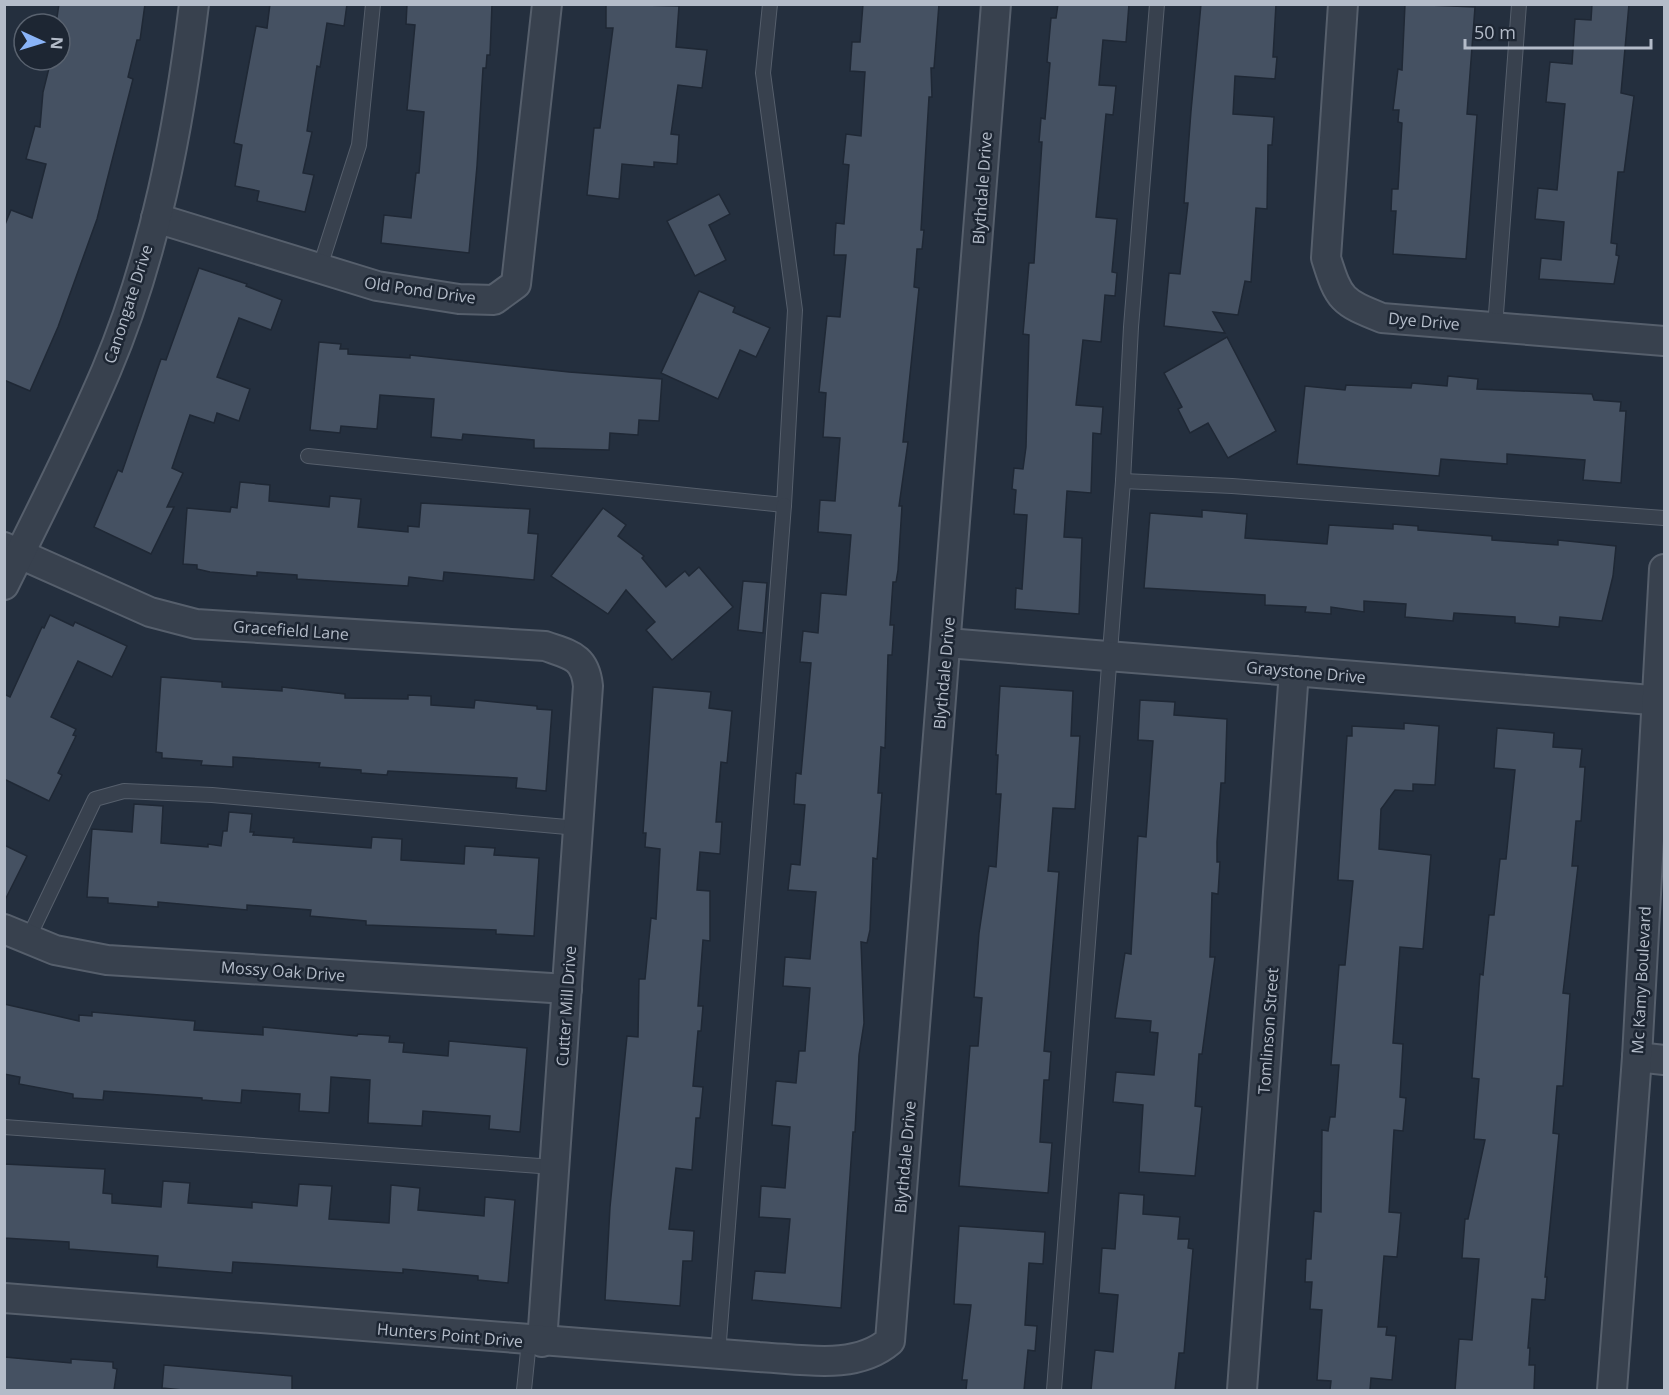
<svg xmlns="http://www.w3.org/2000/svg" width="1669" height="1395" font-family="'Open Sans',sans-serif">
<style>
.building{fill:#455162;stroke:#1f2835;stroke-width:1.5}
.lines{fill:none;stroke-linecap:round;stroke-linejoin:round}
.lane-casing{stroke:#565f6c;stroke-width:16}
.street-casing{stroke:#565f6c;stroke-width:32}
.lane{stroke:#38414e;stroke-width:14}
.street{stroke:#38414e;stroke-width:28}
.labels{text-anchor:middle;stroke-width:5;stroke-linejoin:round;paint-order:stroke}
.street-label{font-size:16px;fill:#b4bcc9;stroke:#1d2633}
</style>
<rect width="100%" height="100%" fill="#242f3e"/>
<!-- building -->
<g class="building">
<path d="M 59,4 L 145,4 L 140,40 L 137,40 L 128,77 L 133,79 L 97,219 L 58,327 L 30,391 L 4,380 L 4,227 L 11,210 L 32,218 L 46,164 L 26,159 L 35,126 L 40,127 L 43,92 L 51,60 L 60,60 L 60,24 L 56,24 Z"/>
<path d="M 270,4 L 347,4 L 344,26 L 327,23 L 320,67 L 317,66 L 307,131 L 312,132 L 303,173 L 314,175 L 305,212 L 257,201 L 259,191 L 235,186 L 242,145 L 234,143 L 256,26 L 267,28 Z"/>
<path d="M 407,4 L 492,4 L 490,55 L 487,55 L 486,68 L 483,68 L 477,166 L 469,253 L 381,243 L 384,215 L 411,218 L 416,173 L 419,173 L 424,112 L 407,110 L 415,25 L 406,24 Z"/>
<path d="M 606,4 L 679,6 L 676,47 L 707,50 L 702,88 L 678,85 L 671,134 L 679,135 L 677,164 L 654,162 L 654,167 L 622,164 L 619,199 L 587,195 L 594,128 L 600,128 L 613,28 L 606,28 Z"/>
<path d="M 863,4 L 939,4 L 934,68 L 931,68 L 932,97 L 929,97 L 921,230 L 924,230 L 922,249 L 917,249 L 914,287 L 919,288 L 903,442 L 908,442 L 899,506 L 902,506 L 898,570 L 896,582 L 893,582 L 890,625 L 894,625 L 892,655 L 888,655 L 885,748 L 881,747 L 878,793 L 882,793 L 877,859 L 873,858 L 870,930 L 867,943 L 861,942 L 864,1023 L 859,1055 L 855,1132 L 853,1132 L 841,1308 L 752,1300 L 755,1271 L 785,1273 L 790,1219 L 759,1217 L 761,1186 L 785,1188 L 790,1127 L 772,1125 L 776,1081 L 796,1083 L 799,1051 L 805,1051 L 810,988 L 783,986 L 785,957 L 810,959 L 816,892 L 788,890 L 791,864 L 800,865 L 805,805 L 794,804 L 796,773 L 801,774 L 811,663 L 800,662 L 803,631 L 818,633 L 821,593 L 846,595 L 851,535 L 818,532 L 820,500 L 835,501 L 840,438 L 823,437 L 826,393 L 819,392 L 827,316 L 840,317 L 846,255 L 834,255 L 836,223 L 844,224 L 849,165 L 843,164 L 846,134 L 861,136 L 865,72 L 850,71 L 852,42 L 860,42 Z"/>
<path d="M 1058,4 L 1129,4 L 1126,42 L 1103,40 L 1099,85 L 1116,86 L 1113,115 L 1106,114 L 1096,217 L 1117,219 L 1112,272 L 1117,273 L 1115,296 L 1105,295 L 1101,342 L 1083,340 L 1076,405 L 1103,407 L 1101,434 L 1093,433 L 1091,493 L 1067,491 L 1064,537 L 1082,538 L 1079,614 L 1015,609 L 1016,588 L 1022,589 L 1027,515 L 1014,514 L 1016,490 L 1012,489 L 1014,468 L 1023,469 L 1026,447 L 1029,335 L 1023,334 L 1029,263 L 1034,263 L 1042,142 L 1039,142 L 1041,118 L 1045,119 L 1050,63 L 1047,62 L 1051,18 L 1056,18 Z"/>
<path d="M 1201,4 L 1276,4 L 1273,57 L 1277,57 L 1275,79 L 1235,76 L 1233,114 L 1274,117 L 1272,145 L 1268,145 L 1267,209 L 1256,208 L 1251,282 L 1245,281 L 1238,315 L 1213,312 L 1225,333 L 1164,326 L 1169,273 L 1180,274 L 1188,203 L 1184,203 L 1191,111 Z"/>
<path d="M 1405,4 L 1475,7 L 1467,114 L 1477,115 L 1466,259 L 1393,254 L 1396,211 L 1391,211 L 1392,189 L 1398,189 L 1402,123 L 1398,122 L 1399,110 L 1393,110 L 1398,69 L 1402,70 Z"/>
<path d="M 1592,4 L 1629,4 L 1621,93 L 1634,96 L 1624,172 L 1618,172 L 1611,243 L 1617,244 L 1616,255 L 1619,256 L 1614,284 L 1539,279 L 1541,258 L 1561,260 L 1564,222 L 1535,219 L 1538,188 L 1557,190 L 1565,104 L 1546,102 L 1550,62 L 1572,64 L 1575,19 L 1591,20 Z"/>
<path d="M 719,194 L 730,214 L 709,225 L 726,260 L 695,276 L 667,221 Z"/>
<path d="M 199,268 L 247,284 L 246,286 L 282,300 L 271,330 L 239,318 L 217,377 L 250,389 L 239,421 L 217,413 L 214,423 L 190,415 L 172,468 L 183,473 L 167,507 L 174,507 L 151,554 L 94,527 L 118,470 L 122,472 L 161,359 L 166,360 Z"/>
<path d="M 699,291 L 735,307 L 733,312 L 770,328 L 756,357 L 740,350 L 718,399 L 661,373 Z"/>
<path d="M 1227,337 L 1276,431 L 1228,458 L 1208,423 L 1190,433 L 1178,409 L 1182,407 L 1164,373 Z"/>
<path d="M 319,342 L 341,344 L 340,349 L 348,349 L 348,354 L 410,358 L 410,355 L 569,372 L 662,379 L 659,421 L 639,420 L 638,435 L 610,433 L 609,450 L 534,448 L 534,440 L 463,434 L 462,440 L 431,437 L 434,399 L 380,395 L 377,429 L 341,426 L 340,433 L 310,430 Z"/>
<path d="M 1448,376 L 1478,379 L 1477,389 L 1592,394 L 1594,400 L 1621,402 L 1620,411 L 1626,411 L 1621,483 L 1583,480 L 1585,460 L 1507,454 L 1507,464 L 1441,459 L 1439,476 L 1297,464 L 1305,386 L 1345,390 L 1346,385 L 1411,388 L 1412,383 L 1447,386 Z"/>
<path d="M 240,482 L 270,485 L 269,501 L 329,507 L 330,496 L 361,499 L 358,527 L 408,532 L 408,526 L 419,527 L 421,503 L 530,509 L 528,533 L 538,534 L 534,580 L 444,572 L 443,581 L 409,577 L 408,586 L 297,579 L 297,575 L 257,572 L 257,576 L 210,572 L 197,569 L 197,565 L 183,564 L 187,508 L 230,512 L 231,507 L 237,508 Z"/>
<path d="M 603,508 L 626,525 L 618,536 L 644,556 L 642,558 L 666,587 L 685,571 L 689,576 L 699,567 L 733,607 L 672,660 L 646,630 L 655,622 L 626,590 L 608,614 L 551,576 Z"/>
<path d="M 1202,510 L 1247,514 L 1245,538 L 1327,544 L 1329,525 L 1393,529 L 1393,524 L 1418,526 L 1418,530 L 1492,536 L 1492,540 L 1558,545 L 1558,540 L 1616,546 L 1613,576 L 1602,621 L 1560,617 L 1559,627 L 1515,623 L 1515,617 L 1454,613 L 1453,621 L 1405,617 L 1406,604 L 1364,601 L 1364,612 L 1331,607 L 1331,614 L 1305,612 L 1306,607 L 1265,605 L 1265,595 L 1144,588 L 1150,513 L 1202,517 Z"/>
<path d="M 743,581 L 767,583 L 763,633 L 738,630 Z"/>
<path d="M 50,615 L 73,626 L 75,622 L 127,646 L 112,677 L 78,661 L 51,717 L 76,729 L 73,735 L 76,736 L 58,773 L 62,775 L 49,801 L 4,779 L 4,694 L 10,697 L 42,627 L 44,628 Z"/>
<path d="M 161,677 L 222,682 L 222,687 L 238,688 L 282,691 L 282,687 L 345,694 L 345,698 L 408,699 L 408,695 L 431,696 L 431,705 L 474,708 L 475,700 L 537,706 L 537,709 L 552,710 L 546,791 L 516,788 L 517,778 L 388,771 L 387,775 L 361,773 L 361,770 L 319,767 L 320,763 L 233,757 L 233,767 L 201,765 L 202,761 L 162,758 L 162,753 L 156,752 Z"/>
<path d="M 1000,686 L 1073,691 L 1071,736 L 1080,736 L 1075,809 L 1053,808 L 1048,871 L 1059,872 L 1044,1051 L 1051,1052 L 1049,1080 L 1044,1080 L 1040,1142 L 1052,1143 L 1048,1193 L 959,1186 L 970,1046 L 978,1046 L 982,998 L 974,997 L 979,933 L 989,866 L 996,867 L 1001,794 L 996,794 L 998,755 L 996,755 Z"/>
<path d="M 653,687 L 711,692 L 709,708 L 732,711 L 727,763 L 721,762 L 716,822 L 722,822 L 720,854 L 700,852 L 697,890 L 710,891 L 710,941 L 703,940 L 698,1006 L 703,1006 L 701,1031 L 698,1031 L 693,1086 L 703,1087 L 700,1118 L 696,1118 L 692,1170 L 676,1168 L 669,1229 L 694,1231 L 692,1261 L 683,1261 L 680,1306 L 605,1300 L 610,1207 L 627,1036 L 638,1037 L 639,979 L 645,979 L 651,918 L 656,919 L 660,849 L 645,847 L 646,833 L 643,833 Z"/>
<path d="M 1140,700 L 1175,702 L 1174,715 L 1227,719 L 1225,783 L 1221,783 L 1217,842 L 1217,862 L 1220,862 L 1218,894 L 1212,893 L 1210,957 L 1215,957 L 1202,1054 L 1199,1054 L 1195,1106 L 1202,1107 L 1195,1176 L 1139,1172 L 1143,1105 L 1113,1102 L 1116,1072 L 1154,1075 L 1158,1033 L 1150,1032 L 1151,1021 L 1115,1018 L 1125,953 L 1131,954 L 1138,836 L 1146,837 L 1153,741 L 1138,740 Z"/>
<path d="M 1404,723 L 1439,726 L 1435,785 L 1413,784 L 1413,791 L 1395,790 L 1381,809 L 1379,849 L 1431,855 L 1423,949 L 1400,947 L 1393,1043 L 1403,1044 L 1400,1097 L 1406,1098 L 1403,1131 L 1394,1130 L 1389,1212 L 1401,1213 L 1397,1257 L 1384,1256 L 1378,1327 L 1387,1327 L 1386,1335 L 1396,1336 L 1392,1380 L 1371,1378 L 1370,1390 L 1330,1390 L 1331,1381 L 1317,1380 L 1322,1310 L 1310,1309 L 1312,1282 L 1305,1282 L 1306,1259 L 1311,1259 L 1314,1211 L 1321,1212 L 1322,1130 L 1328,1131 L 1330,1117 L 1335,1117 L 1339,1065 L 1331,1065 L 1339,965 L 1345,965 L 1353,881 L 1338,880 L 1347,736 L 1352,736 L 1352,726 L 1404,729 Z"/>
<path d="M 1497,728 L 1554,733 L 1553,747 L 1582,749 L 1580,767 L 1585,767 L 1581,821 L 1576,821 L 1572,866 L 1578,866 L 1563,993 L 1570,994 L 1563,1086 L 1557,1086 L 1553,1133 L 1559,1134 L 1545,1277 L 1547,1277 L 1545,1300 L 1532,1299 L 1528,1348 L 1530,1348 L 1529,1365 L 1535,1365 L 1534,1390 L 1455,1390 L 1459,1339 L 1472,1340 L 1479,1259 L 1462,1258 L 1465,1219 L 1468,1219 L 1485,1140 L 1474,1139 L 1479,1079 L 1472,1078 L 1480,974 L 1483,975 L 1489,915 L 1494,915 L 1500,859 L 1506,859 L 1515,770 L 1494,768 Z"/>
<path d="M 134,804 L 163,806 L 161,843 L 208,847 L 208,844 L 221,846 L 223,831 L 227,831 L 229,812 L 252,814 L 250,832 L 254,832 L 253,835 L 294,838 L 293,842 L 371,848 L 372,837 L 402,839 L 401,860 L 464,864 L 465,846 L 495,848 L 494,855 L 539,858 L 534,936 L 496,934 L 496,930 L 366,925 L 366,921 L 310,916 L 311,910 L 247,905 L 247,910 L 158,902 L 158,907 L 108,903 L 108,898 L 87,897 L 92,829 L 132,832 Z"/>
<path d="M 4,845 L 27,856 L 4,902 Z"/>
<path d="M 4,1004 L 79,1021 L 79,1015 L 92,1016 L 92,1012 L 195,1021 L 194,1030 L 263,1035 L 263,1027 L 357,1036 L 358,1034 L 390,1036 L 389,1042 L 404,1043 L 403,1052 L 448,1056 L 449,1041 L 527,1048 L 520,1132 L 489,1129 L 490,1116 L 423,1111 L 422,1126 L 368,1123 L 370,1080 L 331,1077 L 329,1113 L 299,1111 L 300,1094 L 242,1090 L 241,1103 L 202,1100 L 202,1098 L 104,1091 L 103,1100 L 73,1098 L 73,1094 L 19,1084 L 20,1077 L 4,1074 Z"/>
<path d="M 4,1164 L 105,1169 L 103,1193 L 112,1194 L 112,1203 L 161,1207 L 163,1181 L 190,1183 L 188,1203 L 252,1208 L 252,1202 L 297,1206 L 299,1184 L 332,1186 L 329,1219 L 389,1223 L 391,1185 L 420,1188 L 418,1210 L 484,1216 L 485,1197 L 515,1200 L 508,1283 L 478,1280 L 478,1276 L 403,1269 L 403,1273 L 233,1262 L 232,1273 L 157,1267 L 158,1256 L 69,1249 L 69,1242 L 4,1238 Z"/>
<path d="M 1119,1193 L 1144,1195 L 1143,1214 L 1180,1217 L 1178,1239 L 1189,1239 L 1188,1248 L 1193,1249 L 1184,1353 L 1179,1353 L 1175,1390 L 1091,1390 L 1095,1350 L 1113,1352 L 1118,1295 L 1099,1293 L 1102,1248 L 1115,1249 Z"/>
<path d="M 959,1226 L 1045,1232 L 1043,1264 L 1029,1263 L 1025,1325 L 1037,1326 L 1035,1351 L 1028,1350 L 1024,1390 L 966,1390 L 967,1380 L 962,1380 L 971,1305 L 954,1304 Z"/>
<path d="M 4,1357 L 71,1363 L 71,1359 L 113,1362 L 113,1368 L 117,1369 L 114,1390 L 4,1390 Z"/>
<path d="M 164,1365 L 292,1376 L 292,1390 L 183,1390 L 162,1388 Z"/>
</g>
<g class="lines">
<!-- lane casing -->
<g class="lane-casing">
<g id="lane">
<path d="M 319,270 L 359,145 L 373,4"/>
<path d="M 1495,327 L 1519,4"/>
<path d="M 308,456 L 784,505 L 795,310 L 763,73 L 770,4"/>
<path d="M 1123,481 L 1232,486 L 1664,518"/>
<path d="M 28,939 L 95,799 L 124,791 L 212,795 L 578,828"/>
<path d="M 4,1127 L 554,1167"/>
<path d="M 718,1354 L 784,505"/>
<path d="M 524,1390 L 529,1341"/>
<path d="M 1054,1390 L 1123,481 L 1131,327 L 1157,4"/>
</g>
</g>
<!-- street casing -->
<g class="street-casing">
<g id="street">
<path d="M 1343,4 L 1326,258 C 1339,300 1342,302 1382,318 L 1664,341"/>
<path d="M 156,218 L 377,286 L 459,299 L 494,300 L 516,284 L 547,4"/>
<path d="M 4,547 L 150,612 L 196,624 L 545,646 C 570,655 585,656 588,686 L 542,1342"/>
<path d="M 4,585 C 39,515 75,443 106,371 C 155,256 179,128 194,4"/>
<path d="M 947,643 L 1664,701"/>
<path d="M 4,929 L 55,950 L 107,960 L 567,989"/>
<path d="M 1637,1057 L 1664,1060"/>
<path d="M 4,1298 L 759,1357 C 802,1359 855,1371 890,1341 L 996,4"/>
<path d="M 1242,1390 L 1294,671"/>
<path d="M 1612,1390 L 1637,1057 L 1664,569"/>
</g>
</g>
<!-- lane -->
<use href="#lane" class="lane"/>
<!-- street -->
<use href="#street" class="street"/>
</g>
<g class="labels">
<!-- street labels -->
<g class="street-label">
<text transform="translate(982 188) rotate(-86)" y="6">Blythdale Drive</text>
<text transform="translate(420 290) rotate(8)" y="6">Old Pond Drive</text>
<text transform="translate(128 304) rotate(-72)" y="6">Canongate Drive</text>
<text transform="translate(1424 321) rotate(5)" y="6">Dye Drive</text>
<text transform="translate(291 630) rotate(4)" y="6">Gracefield Lane</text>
<text transform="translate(1306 672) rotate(5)" y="6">Graystone Drive</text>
<text transform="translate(944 673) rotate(-85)" y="6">Blythdale Drive</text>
<text transform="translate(283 971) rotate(4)" y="6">Mossy Oak Drive</text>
<text transform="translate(1641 980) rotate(-87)" y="6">Mc Kamy Boulevard</text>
<text transform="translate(566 1006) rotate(-86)" y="6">Cutter Mill Drive</text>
<text transform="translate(1268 1031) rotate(-86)" y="6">Tomlinson Street</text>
<text transform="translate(905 1157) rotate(-85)" y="6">Blythdale Drive</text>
<text transform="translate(450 1335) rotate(5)" y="6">Hunters Point Drive</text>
</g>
</g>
<!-- border -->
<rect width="1669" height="1395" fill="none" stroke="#b4bcc9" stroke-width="12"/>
<!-- north arrow -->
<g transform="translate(42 42) rotate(94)"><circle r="28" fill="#1d2633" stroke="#59626f" stroke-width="1.5"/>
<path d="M0-4.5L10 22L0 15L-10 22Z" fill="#8ab4f8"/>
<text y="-9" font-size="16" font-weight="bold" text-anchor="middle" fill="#b4bcc9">N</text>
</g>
<!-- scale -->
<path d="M1465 39v9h186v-9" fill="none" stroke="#b4bcc9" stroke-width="3"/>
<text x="1474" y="39" font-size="18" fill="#b4bcc9" stroke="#1d2633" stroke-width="4.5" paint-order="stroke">50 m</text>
</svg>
